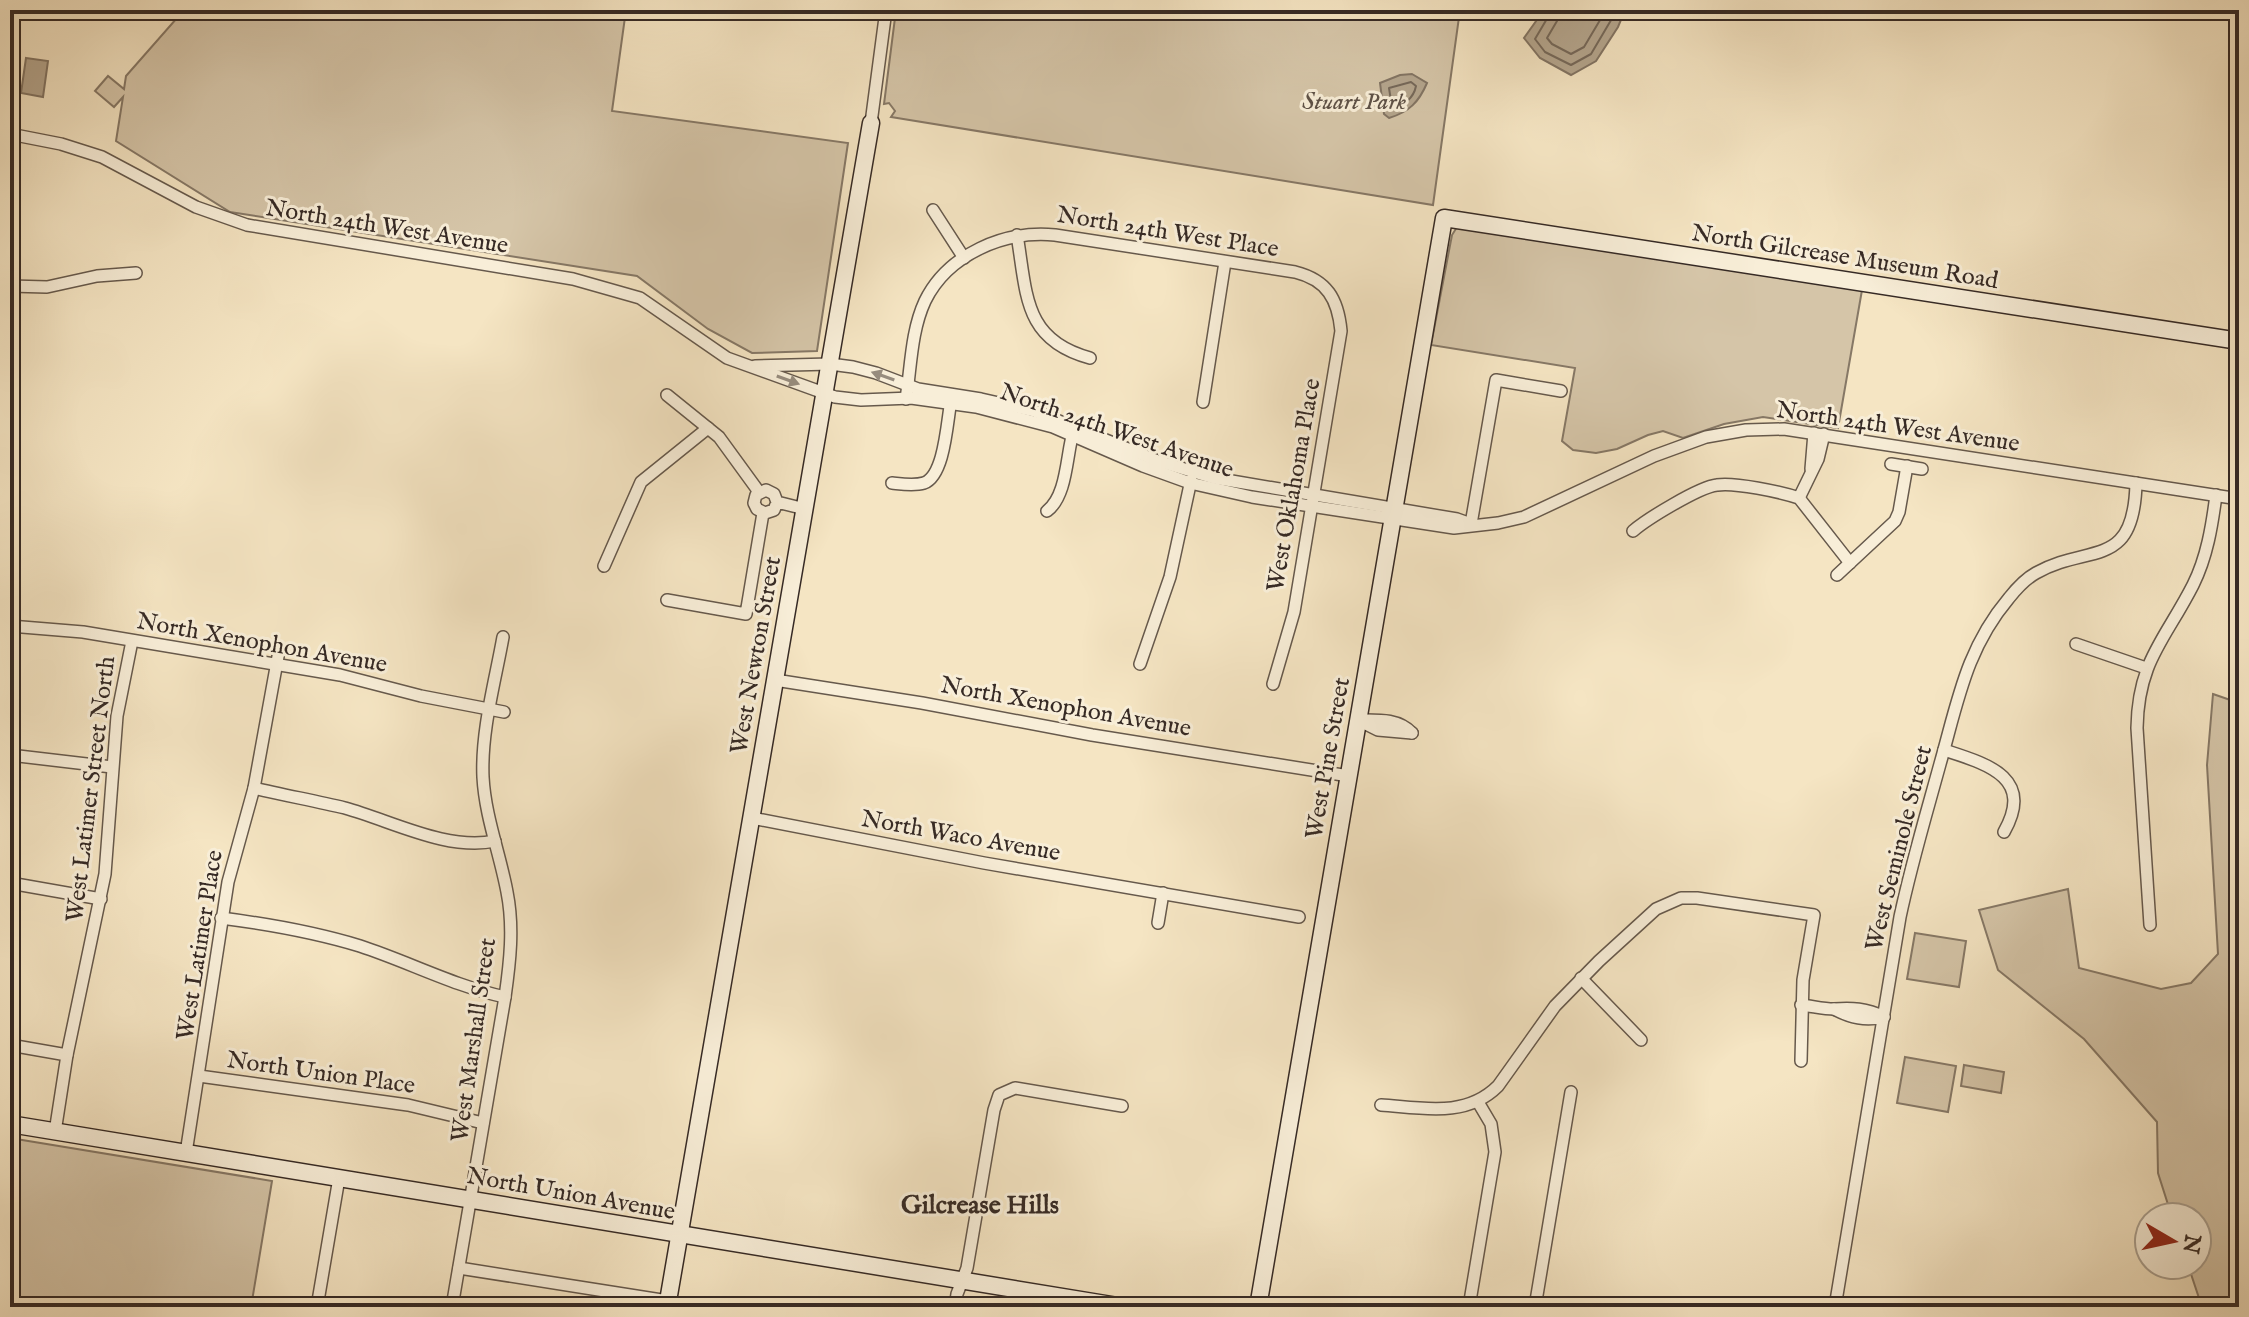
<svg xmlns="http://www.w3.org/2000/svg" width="2249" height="1317" font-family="'IM FELL English',serif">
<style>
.green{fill:#d5c5a8;stroke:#867866;stroke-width:2}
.water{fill:#b4a58d;stroke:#827463;stroke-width:2}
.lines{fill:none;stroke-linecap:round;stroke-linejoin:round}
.shore{stroke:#756859;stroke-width:2}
.street-casing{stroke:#66594c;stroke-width:14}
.secondary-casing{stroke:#362a25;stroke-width:19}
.street{stroke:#f8eed8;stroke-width:11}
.secondary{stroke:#f8eed8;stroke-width:16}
.oneway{fill:#978c7e}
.labels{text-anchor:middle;stroke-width:6;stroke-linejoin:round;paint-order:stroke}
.park-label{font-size:24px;font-style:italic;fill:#5e5146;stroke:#f8eed8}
.street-label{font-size:24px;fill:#362a25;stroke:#f8eed8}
.neighbourhood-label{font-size:26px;font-weight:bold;fill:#362a25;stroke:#f8eed8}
</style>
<rect width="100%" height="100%" fill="#f5e5c3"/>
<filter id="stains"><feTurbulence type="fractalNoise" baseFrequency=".0025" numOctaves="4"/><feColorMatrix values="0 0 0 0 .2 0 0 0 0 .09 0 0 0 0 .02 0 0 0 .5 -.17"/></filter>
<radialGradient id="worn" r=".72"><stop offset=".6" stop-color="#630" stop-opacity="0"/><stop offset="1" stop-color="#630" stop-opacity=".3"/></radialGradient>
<!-- green -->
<g class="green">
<path d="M 184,10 L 626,10 L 612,111 L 848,143 L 817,351 L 752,353 L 708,329 L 637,276 L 230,212 L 116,141 L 123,97 L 114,107 L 95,91 L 108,76 L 124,89 L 126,76 Z"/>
<path d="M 896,10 L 1460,10 L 1433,205 L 891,117 L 895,111 L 889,103 L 884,104 Z"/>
<path d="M 1457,227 L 1862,290 L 1838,428 L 1763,417 L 1724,424 L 1683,438 L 1663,431 L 1648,435 L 1617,449 L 1596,453 L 1573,450 L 1562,441 L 1575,368 L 1431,345 L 1452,235 Z"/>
<path d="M 2213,694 L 2239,703 L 2239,1118 L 2237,1119 L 2239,1150 L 2239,1307 L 2202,1307 L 2188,1265 L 2197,1265 L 2197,1217 L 2172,1217 L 2158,1173 L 2157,1122 L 2084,1039 L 1998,970 L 1979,910 L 2068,889 L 2079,968 L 2161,989 L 2191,983 L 2218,954 L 2207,765 Z"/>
<path d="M 1915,933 L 1966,941 L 1959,987 L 1907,979 Z"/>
<path d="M 1905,1057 L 1956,1066 L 1948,1112 L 1897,1103 Z"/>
<path d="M 1964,1065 L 2004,1072 L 2001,1093 L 1961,1086 Z"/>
<path d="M 10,1138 L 272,1181 L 251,1307 L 10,1307 Z"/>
</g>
<!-- water -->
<g class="water">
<path d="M 1544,10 L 1625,10 L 1618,27 L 1596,61 L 1571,75 L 1540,58 L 1524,38 Z"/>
<path d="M 26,58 L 48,61 L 43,97 L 21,93 Z"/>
<path d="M 1412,74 L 1427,83 C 1419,102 1409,112 1389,118 L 1384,114 L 1380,83 L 1400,75 Z"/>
</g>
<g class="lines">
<!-- shore -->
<g class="shore">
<path d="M 1549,10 L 1548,17 L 1535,39 L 1545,52 L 1571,65 L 1591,54 L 1617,10"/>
<path d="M 1559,10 L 1557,21 L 1547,38 L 1552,44 L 1571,54 L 1584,47 L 1606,10"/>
<path d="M 1411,82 L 1416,86 C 1414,97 1403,108 1392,107 L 1389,88 Z"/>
</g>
<!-- street casing -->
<g class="street-casing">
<g id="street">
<path d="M 871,123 L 886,10"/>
<path d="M 10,134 L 61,144 L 102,157 L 196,207 L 247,225 L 573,279 L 640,298 L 727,358 L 835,397 L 861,400 L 911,398 L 976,407 L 1053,427 L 1143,466 L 1190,483 L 1252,497 L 1454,528 L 1498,523 L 1524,517 L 1654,456 L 1706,437 L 1746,430 L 1784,429 L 2239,499"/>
<path d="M 933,210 L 964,258"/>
<path d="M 1017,235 C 1027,294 1023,340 1090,358"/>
<path d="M 10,286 L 47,287 L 97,276 L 136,273"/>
<path d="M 755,366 L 830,364 L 853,367 L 876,373 L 918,389 L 981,399 L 1034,411 L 1158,461 L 1214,478 L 1457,519 L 1471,524"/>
<path d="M 667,395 L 719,437 L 759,492"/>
<path d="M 906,399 C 911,367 911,331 925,301 C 948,254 1005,230 1055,235 L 1295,272 C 1327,280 1338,299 1341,331 L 1294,612 L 1273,684"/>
<path d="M 1203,402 L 1225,262"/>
<path d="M 1891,464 L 1922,469"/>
<path d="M 1811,469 L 1814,433"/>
<path d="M 10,482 L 12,482"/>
<path d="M 892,483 C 902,484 914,486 924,483 C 946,475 947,416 952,395"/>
<path d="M 1799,498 L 1818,459 L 1824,434"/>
<path d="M 777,502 L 774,510 L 765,513 L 757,509 L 754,503 L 756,495 L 766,490 L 774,494 L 777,502 L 805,509"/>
<path d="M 1047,511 C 1068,495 1066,453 1074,429"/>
<path d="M 1471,524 L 1496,380 L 1561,391"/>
<path d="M 1633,531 C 1647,519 1699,487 1717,485 C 1734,482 1781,492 1799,498 L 1850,563"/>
<path d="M 604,566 L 641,482 L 708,428"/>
<path d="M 1837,575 L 1895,521 L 1899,512 L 1907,466"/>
<path d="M 667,600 L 746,614 L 763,513"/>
<path d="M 10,626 L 83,632 L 340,675 L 421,696 L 504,712"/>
<path d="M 2076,644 L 2146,668"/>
<path d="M 1140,664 L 1170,577 L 1191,480"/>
<path d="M 775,680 L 922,703 L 1092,735 L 1349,776"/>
<path d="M 1357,720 C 1377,720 1398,718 1412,733"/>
<path d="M 1362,722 L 1378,730 L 1412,733"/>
<path d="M 1944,750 C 1987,764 2035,777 2004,832"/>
<path d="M 10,755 L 112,767"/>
<path d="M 254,788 C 284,795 315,801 345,808 C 392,821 447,851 495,841"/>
<path d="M 752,818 L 984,863 L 1299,917"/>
<path d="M 10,883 L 101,899"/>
<path d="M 221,918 C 268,924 314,932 360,946 C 409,962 454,986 505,997"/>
<path d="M 1158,923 L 1163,893"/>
<path d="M 2150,925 L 2137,728 C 2138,661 2165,640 2193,585 C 2207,557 2212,526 2216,495"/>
<path d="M 1581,978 L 1641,1040"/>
<path d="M 1801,1005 C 1812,1006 1823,1009 1834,1009 C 1852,1008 1866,1008 1884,1017"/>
<path d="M 1834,1009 C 1851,1018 1865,1021 1884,1017"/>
<path d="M 10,1045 L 67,1055"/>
<path d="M 199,1076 L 408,1105 L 483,1123"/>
<path d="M 1381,1105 C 1423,1108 1466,1118 1498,1086 L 1555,1006 L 1599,961 L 1656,909 L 1681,898 L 1697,898 L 1814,915 L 1803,980 L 1801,1061"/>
<path d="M 55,1132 L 67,1055 L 105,874 L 117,716 L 132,641"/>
<path d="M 186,1153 L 228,882 L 254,788 L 279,651"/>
<path d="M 459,1268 L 668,1301"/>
<path d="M 317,1307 L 339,1178"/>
<path d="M 452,1307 L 505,997 C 510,962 514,927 507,892 C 500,854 485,816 483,777 C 481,731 495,682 503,637"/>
<path d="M 955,1307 L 957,1294 L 967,1268 L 994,1110 L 999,1095 L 1015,1088 L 1122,1106"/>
<path d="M 1469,1307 L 1495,1152 L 1491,1124 L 1478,1102"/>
<path d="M 1535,1307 L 1571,1092"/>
<path d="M 1835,1307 L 1900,917 C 1911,865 1926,815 1940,764 C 1958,701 1966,649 2009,598 C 2017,588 2025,579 2036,573 C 2089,543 2134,571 2136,483"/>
</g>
</g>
<!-- secondary casing -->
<g class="secondary-casing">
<g id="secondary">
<path d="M 10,1124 L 1124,1307"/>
<path d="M 667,1307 L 871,123"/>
<path d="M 1258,1307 L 1444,218 L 2239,341"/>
</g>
</g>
<!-- street -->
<use href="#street" class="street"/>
<!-- secondary -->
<use href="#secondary" class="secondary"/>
</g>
<!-- one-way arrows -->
<defs><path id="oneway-solid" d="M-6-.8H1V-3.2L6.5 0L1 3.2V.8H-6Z" transform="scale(2)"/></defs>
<g class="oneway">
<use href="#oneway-solid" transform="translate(883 376) rotate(-161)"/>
<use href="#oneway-solid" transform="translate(788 380) rotate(20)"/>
</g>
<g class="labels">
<!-- park labels -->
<g class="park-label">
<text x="1354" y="109">Stuart Park</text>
</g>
<!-- street labels -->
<g class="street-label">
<text transform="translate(387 226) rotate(9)" y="8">North 24th West Avenue</text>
<text transform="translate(1168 231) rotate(9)" y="8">North 24th West Place</text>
<text transform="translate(1845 256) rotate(9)" y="8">North Gilcrease Museum Road</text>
<text transform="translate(1898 426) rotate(8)" y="8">North 24th West Avenue</text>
<text transform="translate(1117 430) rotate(19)" y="8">North 24th West Avenue</text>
<text transform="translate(1293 485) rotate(-80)" y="8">West Oklahoma Place</text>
<text transform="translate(262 642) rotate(10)" y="8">North Xenophon Avenue</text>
<text transform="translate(755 655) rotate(-80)" y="8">West Newton Street</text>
<text transform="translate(1066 706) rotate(10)" y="8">North Xenophon Avenue</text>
<text transform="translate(1327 758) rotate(-80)" y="8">West Pine Street</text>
<text transform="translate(90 789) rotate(-83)" y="8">West Latimer Street North</text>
<text transform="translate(961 835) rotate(10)" y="8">North Waco Avenue</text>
<text transform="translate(1898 848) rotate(-76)" y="8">West Seminole Street</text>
<text transform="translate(199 945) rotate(-81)" y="8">West Latimer Place</text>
<text transform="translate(473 1040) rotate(-82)" y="8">West Marshall Street</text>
<text transform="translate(321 1072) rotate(8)" y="8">North Union Place</text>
<text transform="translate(571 1193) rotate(10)" y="8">North Union Avenue</text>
</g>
<!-- neighbourhood labels -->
<g class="neighbourhood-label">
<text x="980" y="1213">Gilcrease Hills</text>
</g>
</g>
<!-- margin -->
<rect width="2249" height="1317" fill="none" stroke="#f5e5c3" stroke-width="40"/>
<rect x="12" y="12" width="2225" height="1293" fill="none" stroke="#362a25" stroke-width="4"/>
<rect x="20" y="20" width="2209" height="1277" fill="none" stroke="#362a25" stroke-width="2"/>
<!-- north arrow -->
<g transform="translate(2173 1241) rotate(99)"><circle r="38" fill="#f8eed8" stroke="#aaa090" stroke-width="2"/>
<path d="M0-6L14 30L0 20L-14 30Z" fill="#8f2418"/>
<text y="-12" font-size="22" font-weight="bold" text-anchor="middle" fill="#362a25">N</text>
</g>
<rect width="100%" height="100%" filter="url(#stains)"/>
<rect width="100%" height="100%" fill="url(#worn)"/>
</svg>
